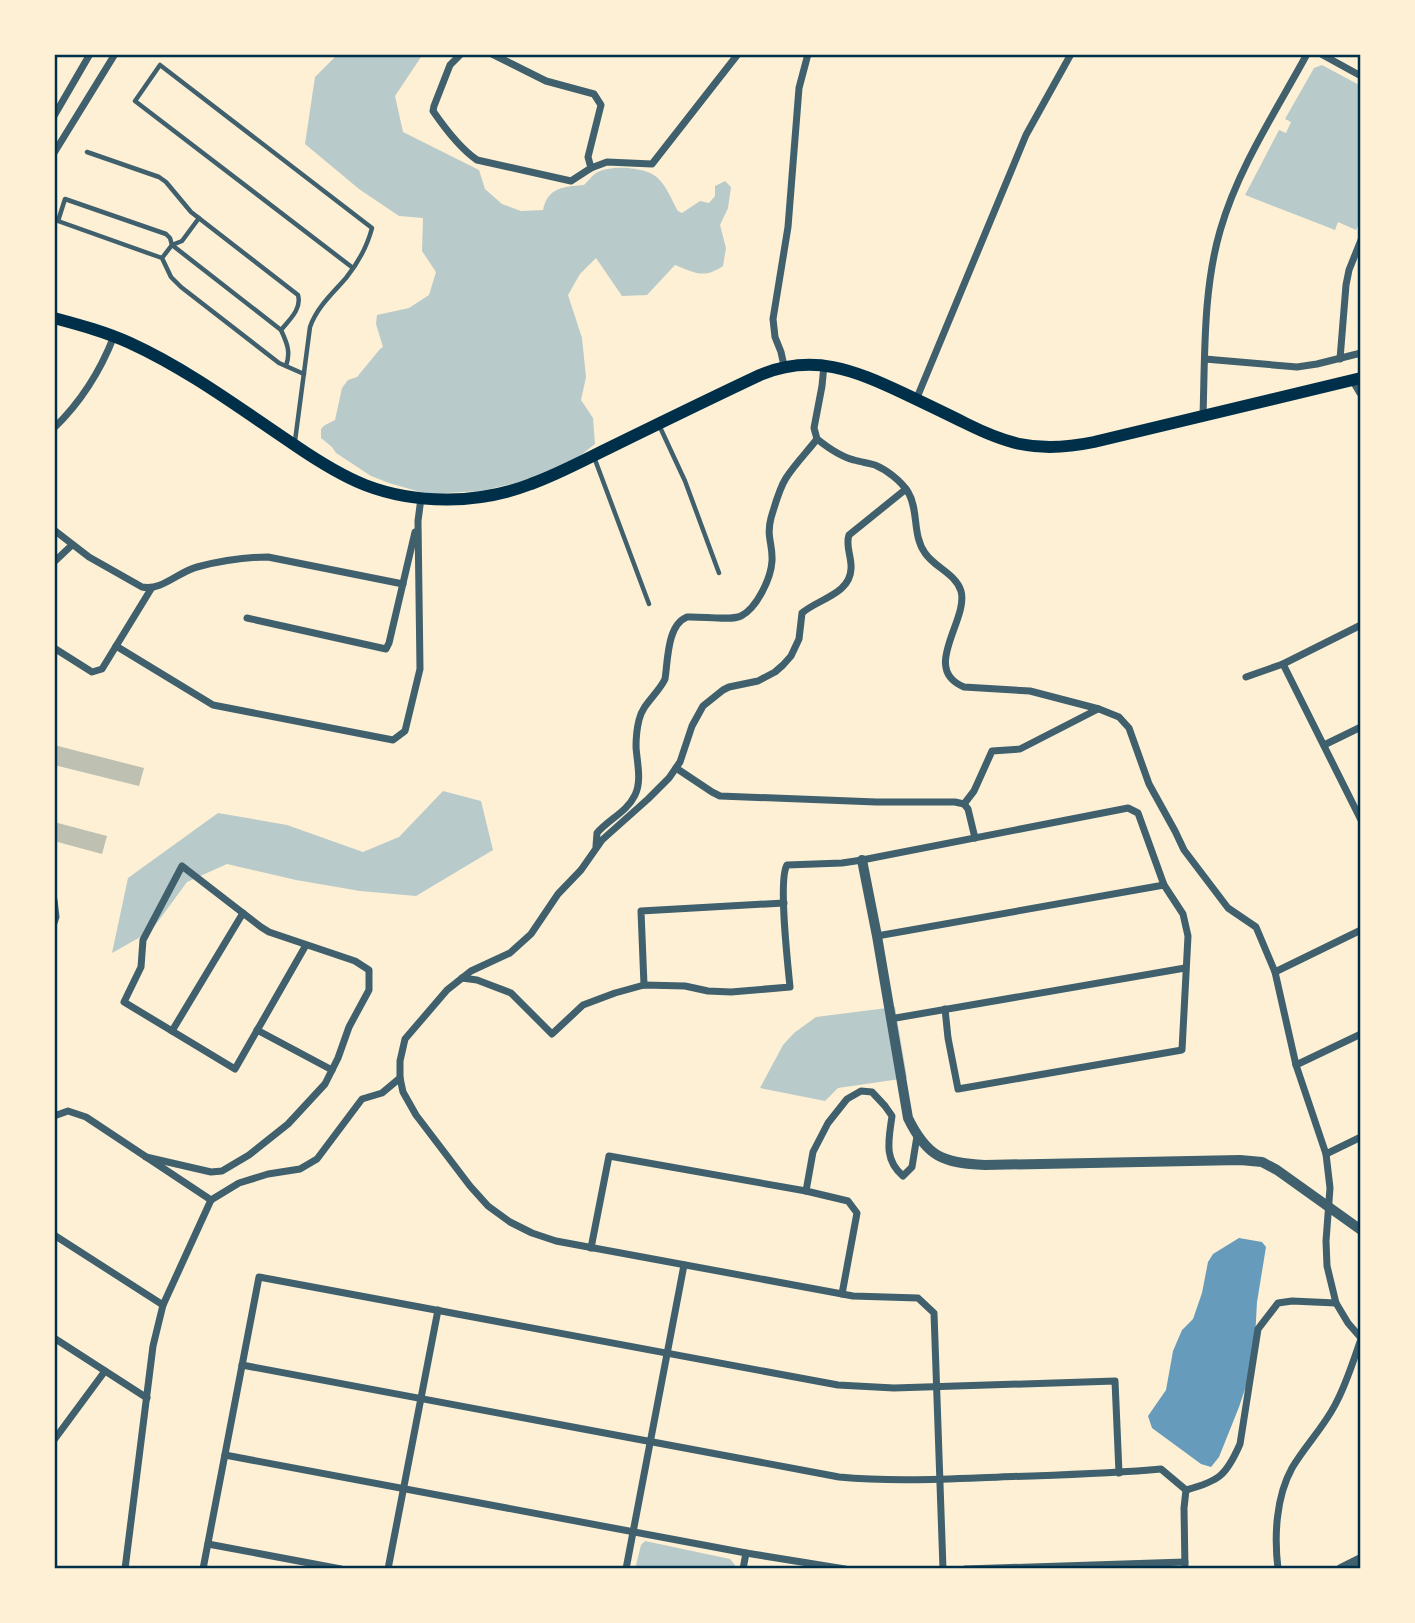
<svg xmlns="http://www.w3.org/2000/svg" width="1415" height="1623" font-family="Roboto,sans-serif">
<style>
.green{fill:#b9caca}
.water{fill:#669bbc}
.building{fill:#bec0b2}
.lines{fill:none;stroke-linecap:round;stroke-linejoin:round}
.service{stroke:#3f606c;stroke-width:4.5}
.minor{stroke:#3f606c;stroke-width:7}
.tertiary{stroke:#3f606c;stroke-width:10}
.secondary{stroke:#003049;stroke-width:12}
.neatline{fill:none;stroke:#003049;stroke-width:2.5}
</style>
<rect width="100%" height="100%" fill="#fdf0d5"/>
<!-- green -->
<g class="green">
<path d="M 338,54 L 423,54 L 395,96 L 403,132 L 479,170 L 485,189 L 502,204 L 521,211 L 543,210 C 548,187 563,187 584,185 C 588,181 592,176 596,173 C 610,165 638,167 652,174 C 665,181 671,199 678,211 L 682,213 L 700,201 L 709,203 L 715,196 L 715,186 L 725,181 L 731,187 L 728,208 L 720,225 L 726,248 L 723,266 C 704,279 695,273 675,265 L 647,295 L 622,296 L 596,258 L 580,274 L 568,295 L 582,338 L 586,377 L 581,400 L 593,418 L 595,444 L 558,473 L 481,491 L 427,494 L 389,483 L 371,476 L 336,453 L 332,447 L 321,438 L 321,429 L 325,425 L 335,420 L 342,388 L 348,380 L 357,377 L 380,349 L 383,347 L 376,324 L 377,315 L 409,308 L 429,295 L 436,272 L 422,251 L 423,218 L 399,216 L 359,189 L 305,144 L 315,77 Z"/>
<path d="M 1322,65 L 1361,86 L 1361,219 L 1356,230 L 1338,222 L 1335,230 L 1245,195 L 1279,130 L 1286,133 L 1291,122 L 1285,119 L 1314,68 Z"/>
<path d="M 443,791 L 481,801 L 493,850 L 416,896 L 360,891 L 296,880 L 227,864 L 187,882 L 151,931 L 112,953 L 128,878 L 218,813 L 287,825 L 363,852 L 399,837 Z"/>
<path d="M 895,1007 L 907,1078 L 838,1088 L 825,1101 L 760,1088 L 783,1045 L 794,1033 L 816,1017 Z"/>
<path d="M 645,1541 L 730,1559 L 735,1565 L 734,1569 L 635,1569 L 641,1545 Z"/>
</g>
<!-- water -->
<path class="water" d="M 1239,1238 L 1262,1242 L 1266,1247 L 1257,1302 L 1254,1356 L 1249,1377 L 1239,1407 L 1219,1457 L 1211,1467 L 1201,1464 L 1152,1428 L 1148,1416 L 1166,1390 L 1173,1351 L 1182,1330 L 1193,1319 L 1202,1293 L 1208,1262 L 1213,1254 Z"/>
<!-- building -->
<g class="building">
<path d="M 54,745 L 144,768 L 139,786 L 54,765 Z"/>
<path d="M 54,822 L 107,836 L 102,854 L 54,841 Z"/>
</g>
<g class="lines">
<!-- service -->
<g class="service">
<path d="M 87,152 L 159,177 L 166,182 L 191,212 L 298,295 C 302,309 289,320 281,330"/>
<path d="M 172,245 L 281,330 C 287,343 291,352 286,366"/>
<path d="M 172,245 L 182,241 L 199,218"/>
<path d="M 162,258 L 58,221 L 65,199 L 166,234 L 170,238 L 172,245 L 162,258 L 171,277 L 181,287 L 279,363 L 304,374"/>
<path d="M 659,425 L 685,481 L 719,573"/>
<path d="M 295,441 L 310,327 C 317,307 332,294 346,278 C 358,263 367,247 372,228 L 160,65 L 135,101 L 353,268"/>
<path d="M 594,457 L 649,604"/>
</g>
<!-- minor -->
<g class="minor">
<path d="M 461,54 L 450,65 L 434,106 L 433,111 C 444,127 461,149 477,160 L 571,181 L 591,168 L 607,162 L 652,164 L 738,54"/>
<path d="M 492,54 L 546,81 L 594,94 L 601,105 L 588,157 L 591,168"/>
<path d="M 1321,54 L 1361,76"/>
<path d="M 54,116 L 90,54"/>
<path d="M 54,153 L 115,54"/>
<path d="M 1205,359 L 1297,367 L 1317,364 L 1361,353"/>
<path d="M 1340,359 L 1346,285 L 1349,270 L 1361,240"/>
<path d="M 824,365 L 822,386 L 814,428 L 817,439 C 827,447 842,457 854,460 C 861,462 868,463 875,465 C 887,470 901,481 908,492 C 919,510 912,535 925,553 C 934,567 956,574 961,591 C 969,620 920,669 964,687 L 1030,691 L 1099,709 L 1119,717 L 1129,728 L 1149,784 L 1175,831 L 1184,850 L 1228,908 L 1256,927 L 1275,972 L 1296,1065 L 1326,1154 L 1330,1188 L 1326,1241 L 1327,1266 L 1336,1303 L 1348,1323 L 1361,1338"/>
<path d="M 784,366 L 781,352 L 775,337 L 773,319 L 788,227 L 799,88 L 808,54"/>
<path d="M 916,400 L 1026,135 L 1071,54"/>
<path d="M 1203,416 C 1205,355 1203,290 1220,231 C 1238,168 1276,111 1307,54"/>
<path d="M 54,428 C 82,401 100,372 114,336"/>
<path d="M 906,489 L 849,535 C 845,546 852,557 851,569 C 850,594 818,599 802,613 L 799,639 L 791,656 L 783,665 L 775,672 L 758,681 L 729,687 L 723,690 L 703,706 L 692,726 L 680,762 L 669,778 L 648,799 L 602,840 L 581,870 L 558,894 L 531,934 L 510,953 L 471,971 L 447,990 L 405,1039 L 400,1061 L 400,1078 L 403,1092 L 416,1115 L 470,1186 L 488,1206 L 510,1222 L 532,1233 L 556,1241 L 853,1296 L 918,1298 L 934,1313 L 943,1569"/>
<path d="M 54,530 L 89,557 L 142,587 C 162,591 178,572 197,567 C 220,561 245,557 268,557 L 403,584"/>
<path d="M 54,562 L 72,545"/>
<path d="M 247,618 L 386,649 L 389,643 L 415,532"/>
<path d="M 116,646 L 213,705 L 393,740 L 405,731 L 420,669 L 418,521 L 421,498"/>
<path d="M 54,648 L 92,672 L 102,669 L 151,589"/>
<path d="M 1283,664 L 1361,820"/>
<path d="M 1246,677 L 1283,664 L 1361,625"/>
<path d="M 1324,745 L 1361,727"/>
<path d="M 676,768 L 712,792 L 720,796 L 876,802 L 955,802 L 964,804 L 968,809 L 975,838"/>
<path d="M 964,804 L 974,791 L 992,751 L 1020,749 L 1098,709"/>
<path d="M 596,846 L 597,833 C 609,819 627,812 635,795 C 642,781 637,762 636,747 C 636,738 637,728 639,720 C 643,703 658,694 665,679 C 668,660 667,625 687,617 C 701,616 731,621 741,616 C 757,608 771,578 772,561 C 773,544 766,537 771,518 C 775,505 779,489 786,478 C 795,464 807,452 817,439"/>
<path d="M 54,900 L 56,917 L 54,923"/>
<path d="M 877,936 L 1164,885"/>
<path d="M 1275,972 L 1361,930"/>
<path d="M 462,978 L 477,980 L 511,993 L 552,1034 L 583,1005 L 615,993 L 644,985 L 685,986 L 708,991 L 731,992 L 790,987 C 788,966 778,879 787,865 L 842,863 L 862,860 L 1128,808 L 1138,813 L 1164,885 L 1183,914 L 1188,936 L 1182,1050 L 958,1089 L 948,1038 L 945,1009"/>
<path d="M 644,985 L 641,911 L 784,903"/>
<path d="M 890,1019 L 1185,968"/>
<path d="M 257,1030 L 332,1070"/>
<path d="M 172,1031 L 243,913"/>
<path d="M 1296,1065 L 1361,1034"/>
<path d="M 54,1116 L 68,1111 L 86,1117 L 211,1200 L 163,1305 L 153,1346 L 125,1569"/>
<path d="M 1326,1154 L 1361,1137"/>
<path d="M 146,1157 L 211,1172 L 222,1171 L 249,1155 L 288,1124 L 325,1084 L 338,1058 L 349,1027 L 369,990 L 369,970 L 355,961 L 269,932 L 261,927 L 182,866 L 143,940 L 141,967 L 124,1002 L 235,1069 L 306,945"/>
<path d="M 806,1191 L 813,1152 L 828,1123 L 847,1099 L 861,1091 L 872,1092 L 885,1106 L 892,1116 C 889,1139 883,1159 903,1176 L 912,1167 L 917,1136"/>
<path d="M 211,1200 L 239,1183 L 268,1174 L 300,1169 L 317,1159 L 362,1099 L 382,1093 L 400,1078"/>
<path d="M 54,1235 L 163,1305"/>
<path d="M 591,1248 L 609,1156 L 806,1191 L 848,1201 L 857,1213 L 842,1294"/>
<path d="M 54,1338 L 147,1398"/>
<path d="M 242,1365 L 839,1477 C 893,1482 946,1479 1000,1477 C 1054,1475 1108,1474 1161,1469 L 1186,1490 L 1184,1508 L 1185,1569"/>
<path d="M 54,1440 L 105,1371"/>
<path d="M 225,1455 L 746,1553 L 845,1569"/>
<path d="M 1186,1490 C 1219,1481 1226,1476 1240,1444 L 1258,1329 L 1278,1303 L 1292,1301 L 1336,1303"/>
<path d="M 208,1544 L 341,1569"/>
<path d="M 203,1569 L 259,1277 L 838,1385 L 894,1388 L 1115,1381 L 1119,1473"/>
<path d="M 388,1569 L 438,1310"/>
<path d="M 626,1569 L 684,1265"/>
<path d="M 743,1569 L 746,1553"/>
<path d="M 965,1569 L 1185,1562"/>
<path d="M 1278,1569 C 1274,1536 1276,1497 1292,1468 C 1305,1446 1323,1428 1335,1405 C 1346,1385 1353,1362 1361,1339"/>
</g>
<!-- tertiary -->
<g class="tertiary">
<path d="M 1354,380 L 1361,392"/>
<path d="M 862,860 L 877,936 L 908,1118 C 927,1157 943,1163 985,1165 L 1240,1160 L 1262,1162 L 1277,1170 L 1361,1230"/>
<path d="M 1341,1569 L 1361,1559"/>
</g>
<!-- secondary -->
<path class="secondary" d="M 54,318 C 80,325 106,332 130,343 C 189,370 242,410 296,446 C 318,461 340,475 365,485 C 417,505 479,504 531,484 C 559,474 586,459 613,446 C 662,422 711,398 760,375 C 813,353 854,370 903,393 C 924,403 945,413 965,423 C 983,432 1001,440 1020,444 C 1044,449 1070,447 1094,442 L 1361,378"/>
</g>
<!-- border -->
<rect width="1415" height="1623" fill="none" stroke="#fdf0d5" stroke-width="112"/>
<rect x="56" y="56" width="1303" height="1511" class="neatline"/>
</svg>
